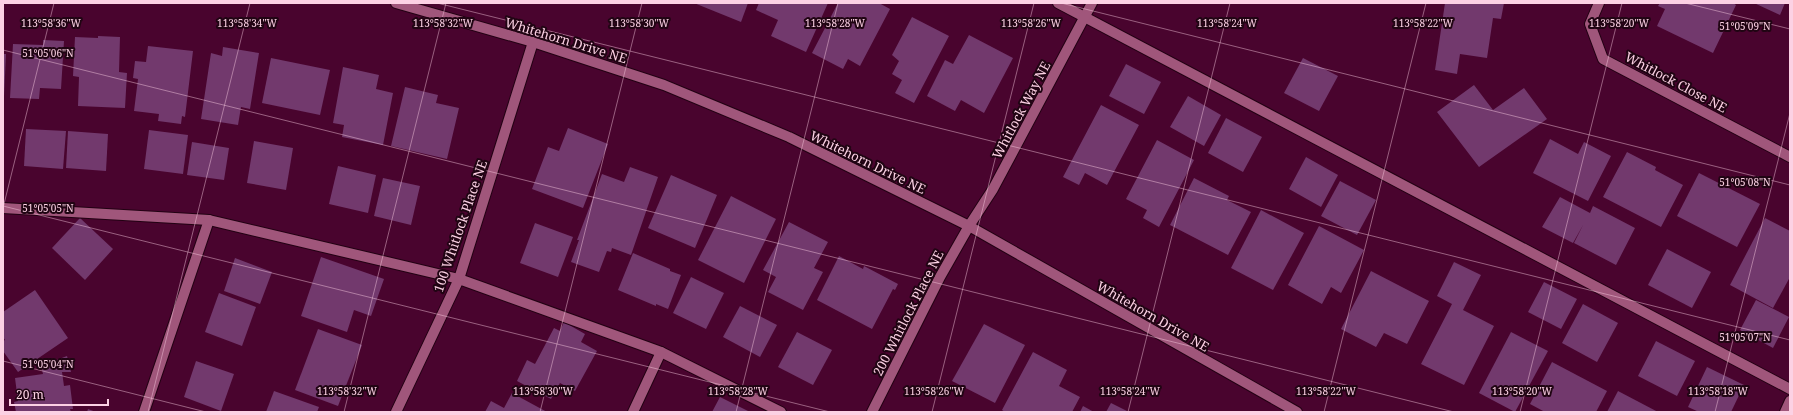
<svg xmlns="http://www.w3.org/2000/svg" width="1793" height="415" font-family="'Noto Serif',serif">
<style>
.building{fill:#72396d}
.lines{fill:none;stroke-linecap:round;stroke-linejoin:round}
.service-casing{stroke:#220213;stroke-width:12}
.minor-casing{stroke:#220213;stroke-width:12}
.tertiary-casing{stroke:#220213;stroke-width:12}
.service{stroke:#a0567b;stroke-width:10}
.minor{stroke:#a0567b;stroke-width:10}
.tertiary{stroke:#a0567b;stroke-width:10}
.ticks{fill:none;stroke:#fcd1e4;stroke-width:1;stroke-opacity:0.45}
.labels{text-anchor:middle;stroke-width:4;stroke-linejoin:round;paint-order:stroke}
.street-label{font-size:13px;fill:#fcd1e4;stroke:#200513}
.ticks-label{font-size:10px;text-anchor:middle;fill:#fcd1e4;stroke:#200513;stroke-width:4;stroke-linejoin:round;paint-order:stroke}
</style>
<rect width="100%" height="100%" fill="#49042e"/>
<!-- building -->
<g class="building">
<path d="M 694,3 L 748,3 L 741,22 Z"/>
<path d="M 759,3 L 828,3 L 806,52 L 771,36 L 778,20 L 756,10 Z"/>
<path d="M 838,3 L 879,3 L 890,9 L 860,66 L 848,59 L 843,69 L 812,53 Z"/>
<path d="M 1445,3 L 1504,3 L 1501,19 L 1493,18 L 1487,58 L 1460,54 L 1457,74 L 1435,70 Z"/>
<path d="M 1660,3 L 1733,3 L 1736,5 L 1713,53 L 1657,26 L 1665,9 L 1658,6 Z"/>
<path d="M 1754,3 L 1785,3 L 1780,15 Z"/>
<path d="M 912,17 L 949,36 L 914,103 L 895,93 L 902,80 L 892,74 L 899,61 L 892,55 Z"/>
<path d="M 969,35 L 1013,58 L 984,113 L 961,100 L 955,111 L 927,96 L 945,60 L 953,64 Z"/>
<path d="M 98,36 L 120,37 L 119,72 L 127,73 L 125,108 L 78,106 L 79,77 L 73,76 L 75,37 L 98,38 Z"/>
<path d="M 43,40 L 64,41 L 61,89 L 40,88 L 39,99 L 10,98 L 13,44 L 43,45 Z"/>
<path d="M 148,46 L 193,51 L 185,117 L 182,116 L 181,124 L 158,121 L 159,114 L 134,111 L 138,79 L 133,78 L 135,61 L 146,62 Z"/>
<path d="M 223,47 L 259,53 L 250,109 L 241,107 L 238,125 L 201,119 L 211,53 L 222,56 Z"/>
<path d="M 3,54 L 6,54 L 4,96 L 3,96 Z"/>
<path d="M 271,58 L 330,70 L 320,115 L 262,103 Z"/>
<path d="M 1303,58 L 1338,76 L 1319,111 L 1284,93 Z"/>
<path d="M 1126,64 L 1161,82 L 1144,114 L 1109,96 Z"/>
<path d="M 343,67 L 379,75 L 376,89 L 393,93 L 383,145 L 342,137 L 344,125 L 333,123 Z"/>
<path d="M 1474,85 L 1493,110 L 1524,88 L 1547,119 L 1479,167 L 1437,112 Z"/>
<path d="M 405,87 L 438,95 L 436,103 L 459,108 L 447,159 L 391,146 Z"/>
<path d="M 1188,96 L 1221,115 L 1204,146 L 1170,127 Z"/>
<path d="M 1101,105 L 1139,125 L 1107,185 L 1085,173 L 1079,185 L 1063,177 Z"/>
<path d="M 1226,118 L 1262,137 L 1243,172 L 1208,153 Z"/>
<path d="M 568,128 L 608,144 L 583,208 L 532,189 L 548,147 L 559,151 Z"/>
<path d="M 26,129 L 66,131 L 63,169 L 24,166 Z"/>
<path d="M 149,130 L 188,135 L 183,174 L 144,169 Z"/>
<path d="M 68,131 L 108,134 L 106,171 L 66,168 Z"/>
<path d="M 1550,139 L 1578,154 L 1584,142 L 1611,156 L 1588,201 L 1533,173 Z"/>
<path d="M 1157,140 L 1194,160 L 1159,227 L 1143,218 L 1147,210 L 1126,199 Z"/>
<path d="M 254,141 L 293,148 L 286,190 L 247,183 Z"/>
<path d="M 192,142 L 229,148 L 224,180 L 187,175 Z"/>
<path d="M 1627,152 L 1656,167 L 1655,170 L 1683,185 L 1661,227 L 1603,197 Z"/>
<path d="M 1306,157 L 1338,175 L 1321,207 L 1289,189 Z"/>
<path d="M 338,166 L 376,175 L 368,213 L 329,204 Z"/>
<path d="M 630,167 L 658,177 L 631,255 L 612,248 L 611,252 L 607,251 L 599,272 L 571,262 L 579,240 L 577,240 L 602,174 L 624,182 Z"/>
<path d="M 1699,173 L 1760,204 L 1737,247 L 1677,216 Z"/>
<path d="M 671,175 L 717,195 L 695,248 L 648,228 Z"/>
<path d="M 383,178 L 420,186 L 411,225 L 374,216 Z"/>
<path d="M 1194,178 L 1229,196 L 1227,200 L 1251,212 L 1228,255 L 1170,225 Z"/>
<path d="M 1340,181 L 1376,200 L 1357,235 L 1321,216 Z"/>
<path d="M 731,196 L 776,219 L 744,283 L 698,260 Z"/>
<path d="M 1560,197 L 1590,213 L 1593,206 L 1635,228 L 1616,265 L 1574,243 L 1583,225 L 1573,243 L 1542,227 Z"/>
<path d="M 1261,210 L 1304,233 L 1273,290 L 1231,268 Z"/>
<path d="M 80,218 L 113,249 L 85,280 L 52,248 Z"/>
<path d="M 1765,218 L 1790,231 L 1790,277 L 1773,308 L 1730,285 Z"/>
<path d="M 789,222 L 828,242 L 814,268 L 823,272 L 803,310 L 768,292 L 776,277 L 763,270 Z"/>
<path d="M 535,223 L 573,237 L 558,277 L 520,263 Z"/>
<path d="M 1319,226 L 1364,250 L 1341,293 L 1331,287 L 1322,304 L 1288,285 Z"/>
<path d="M 1667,249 L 1711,272 L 1692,308 L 1648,285 Z"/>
<path d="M 633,253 L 670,269 L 670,271 L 681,275 L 668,309 L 656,304 L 656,306 L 618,290 Z"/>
<path d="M 839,256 L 863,269 L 864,266 L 898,284 L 895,290 L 893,289 L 872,329 L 817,300 Z"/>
<path d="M 321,257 L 384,279 L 371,316 L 354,310 L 347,332 L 301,316 Z"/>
<path d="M 235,258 L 272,272 L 260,304 L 224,291 Z"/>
<path d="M 1454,262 L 1481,275 L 1463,310 L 1494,326 L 1464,385 L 1421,364 L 1452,304 L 1437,296 Z"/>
<path d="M 1371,271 L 1429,301 L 1407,344 L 1384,333 L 1376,347 L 1341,329 Z"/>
<path d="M 691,277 L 724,293 L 706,329 L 673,313 Z"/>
<path d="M 1544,282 L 1577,299 L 1561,329 L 1528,312 Z"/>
<path d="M 35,290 L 68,338 L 18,372 L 3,351 L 3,341 L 5,340 L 3,337 L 3,312 Z"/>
<path d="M 219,293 L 256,307 L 242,346 L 205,332 Z"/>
<path d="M 1756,300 L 1789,317 L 1773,348 L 1740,330 Z"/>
<path d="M 1583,304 L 1618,323 L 1597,362 L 1562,343 Z"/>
<path d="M 740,306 L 777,325 L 760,357 L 723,337 Z"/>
<path d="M 564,322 L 585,334 L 581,342 L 597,351 L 575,391 L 560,383 L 551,399 L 517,381 L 527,360 L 535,364 L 554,328 L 560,331 Z"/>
<path d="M 984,324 L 1025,345 L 995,403 L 952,381 Z"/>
<path d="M 318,329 L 362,345 L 338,406 L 295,390 Z"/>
<path d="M 797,332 L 832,350 L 813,385 L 778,367 Z"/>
<path d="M 1511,332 L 1548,351 L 1515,412 L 1479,393 Z"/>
<path d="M 1656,341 L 1695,361 L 1677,396 L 1638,376 Z"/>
<path d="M 1033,352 L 1067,370 L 1059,386 L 1080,397 L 1072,412 L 1005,412 L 1002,410 Z"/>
<path d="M 67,356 L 71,372 L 62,372 L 64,386 L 70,385 L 73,409 L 70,409 L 71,412 L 16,412 L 14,402 L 18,401 L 15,378 L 43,374 L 41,366 Z"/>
<path d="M 196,361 L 234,374 L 221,411 L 184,397 Z"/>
<path d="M 1552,362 L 1607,391 L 1596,412 L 1545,412 L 1530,404 Z"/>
<path d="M 1707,367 L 1744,385 L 1731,412 L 1699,412 L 1688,407 Z"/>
<path d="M 274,391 L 319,407 L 317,412 L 266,412 Z"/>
<path d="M 1618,391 L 1658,412 L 1607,412 Z"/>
<path d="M 512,393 L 547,412 L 485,412 L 491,401 L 504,408 Z"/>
<path d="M 720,397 L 750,412 L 712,412 Z"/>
<path d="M 1111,403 L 1129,412 L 1106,412 Z"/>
<path d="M 1083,406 L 1094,412 L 1080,412 Z"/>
<path d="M 88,409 L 96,412 L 87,412 Z"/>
</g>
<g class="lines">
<!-- service casing -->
<g class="service-casing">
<g id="service">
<path d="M 1058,3 L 1790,389"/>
<path d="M 3,208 L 209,220 L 459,279 L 661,352 L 781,412"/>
<path d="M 144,412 L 209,220"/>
<path d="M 633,412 L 661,352"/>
</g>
</g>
<!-- minor casing -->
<g class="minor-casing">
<g id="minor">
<path d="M 1599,3 L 1590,24 L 1603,59 L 1790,157"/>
<path d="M 396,412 L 459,279 L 533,42"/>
<path d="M 872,412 L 940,277 L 969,226 L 993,189 L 1092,3"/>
<path d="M 1785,412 L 1790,401"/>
</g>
</g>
<!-- tertiary casing -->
<g class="tertiary-casing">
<path id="tertiary" d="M 396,3 L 533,42 L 664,85 L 789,137 L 969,226 L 1297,412"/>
</g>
<!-- service -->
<use href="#service" class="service"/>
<!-- minor -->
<use href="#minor" class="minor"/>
<!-- tertiary -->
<use href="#tertiary" class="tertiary"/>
</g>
<!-- ticks -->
<path class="ticks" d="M 437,3 L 1790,340M 1061,3 L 1790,185M 1685,3 L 1790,29M 3,50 L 1454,412M 3,206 L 830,412M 3,208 L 54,3M 3,361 L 206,412M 148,412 L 250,3M 344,412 L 446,3M 540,412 L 642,3M 736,412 L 838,3M 932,412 L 1034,3M 1128,412 L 1230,3M 1324,412 L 1426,3M 1520,412 L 1622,3M 1715,412 L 1790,113"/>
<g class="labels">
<!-- street labels -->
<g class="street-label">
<text transform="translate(566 40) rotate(17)" y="5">Whitehorn Drive NE</text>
<text transform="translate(1676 82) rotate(28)" y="5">Whitlock Close NE</text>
<text transform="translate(1021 110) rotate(-62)" y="5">Whitlock Way NE</text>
<text transform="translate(868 162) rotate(26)" y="5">Whitehorn Drive NE</text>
<text transform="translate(460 226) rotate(-71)" y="5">100 Whitlock Place NE</text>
<text transform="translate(908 313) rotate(-63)" y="5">200 Whitlock Place NE</text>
<text transform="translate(1153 316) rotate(30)" y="5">Whitehorn Drive NE</text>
</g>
</g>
<g class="ticks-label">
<text x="51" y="27">113°58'36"W</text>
<text x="247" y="27">113°58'34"W</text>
<text x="443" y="27">113°58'32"W</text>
<text x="639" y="27">113°58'30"W</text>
<text x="835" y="27">113°58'28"W</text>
<text x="1031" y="27">113°58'26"W</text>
<text x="1227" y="27">113°58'24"W</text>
<text x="1423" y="27">113°58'22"W</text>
<text x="1619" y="27">113°58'20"W</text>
<text x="1745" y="30">51°05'09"N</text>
<text x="48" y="57">51°05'06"N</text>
<text x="1745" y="186">51°05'08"N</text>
<text x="48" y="212">51°05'05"N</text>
<text x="1745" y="341">51°05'07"N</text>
<text x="48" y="368">51°05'04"N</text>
<text x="347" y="395">113°58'32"W</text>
<text x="543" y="395">113°58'30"W</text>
<text x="738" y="395">113°58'28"W</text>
<text x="934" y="395">113°58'26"W</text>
<text x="1130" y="395">113°58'24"W</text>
<text x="1326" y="395">113°58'22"W</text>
<text x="1522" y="395">113°58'20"W</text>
<text x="1718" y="395">113°58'18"W</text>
</g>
<!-- border -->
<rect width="1793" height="415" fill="none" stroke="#fcd1e4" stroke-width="8"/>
<!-- scale -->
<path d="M10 399v6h98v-6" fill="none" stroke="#fcd1e4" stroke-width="2"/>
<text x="16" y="399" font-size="12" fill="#fcd1e4" stroke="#200513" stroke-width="3" paint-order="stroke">20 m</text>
</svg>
